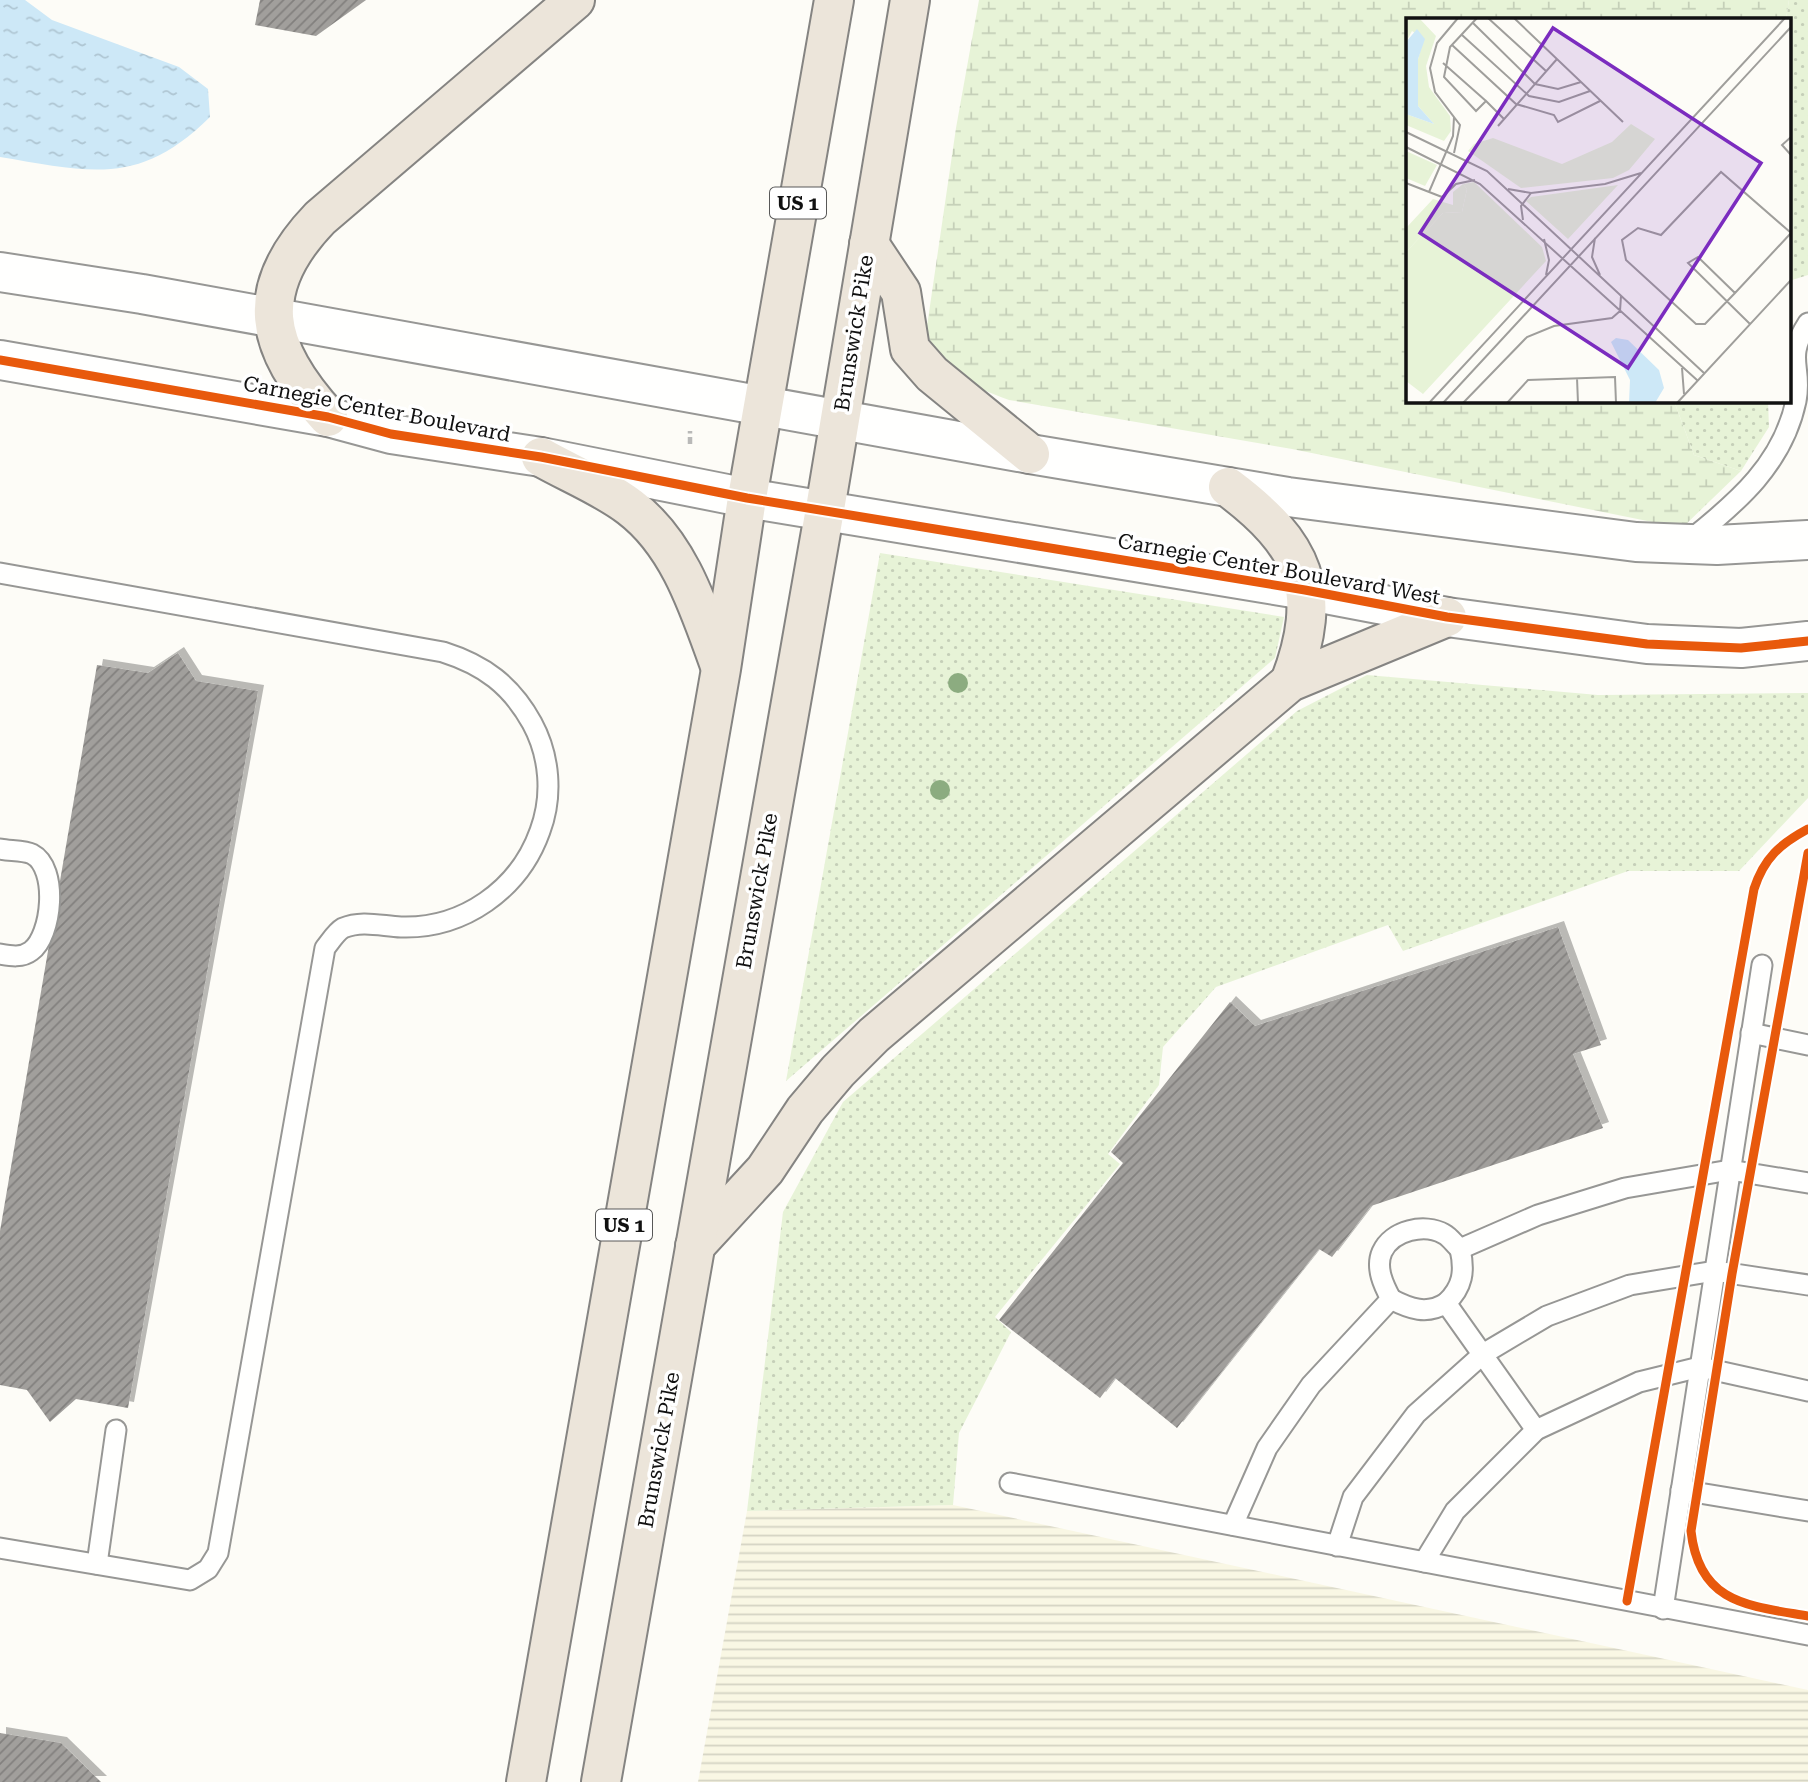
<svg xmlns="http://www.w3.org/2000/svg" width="1808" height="1782" font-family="'Roboto Serif',serif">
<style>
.farmland{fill:url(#farmland-rules)}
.grass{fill:url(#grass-dots)}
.wetland{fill:url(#wetland-marsh)}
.water{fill:url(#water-ripples)}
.building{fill:url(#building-hatch);filter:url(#shadow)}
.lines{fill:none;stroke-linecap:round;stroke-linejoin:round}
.service-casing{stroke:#979795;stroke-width:23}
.minor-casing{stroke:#979795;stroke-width:42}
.trunk-casing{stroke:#858482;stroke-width:42}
.path{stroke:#b9b9b8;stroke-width:4.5;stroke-dasharray:7 3.5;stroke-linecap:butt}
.service{stroke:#fffffe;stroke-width:19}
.minor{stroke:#fffffe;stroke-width:38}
.trunk{stroke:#ece5da;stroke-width:38}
.cycleway-casing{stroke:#fff;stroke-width:13}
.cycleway{stroke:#e8590c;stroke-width:9}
.tree{fill:#8cac80}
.labels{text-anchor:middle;stroke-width:7;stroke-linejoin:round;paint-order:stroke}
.shield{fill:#fff;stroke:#585858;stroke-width:2}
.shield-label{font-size:19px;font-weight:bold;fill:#111}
.street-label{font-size:21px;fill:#111;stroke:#fff}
.inset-road{fill:none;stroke:#9f9e9b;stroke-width:2}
.view{fill:#7b2cbf;fill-opacity:0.15;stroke:#7b2cbf;stroke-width:3.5}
.inset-edge{fill:none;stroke:#111;stroke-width:3.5}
</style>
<defs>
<pattern id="farmland-rules" width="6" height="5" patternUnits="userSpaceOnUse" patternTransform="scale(1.75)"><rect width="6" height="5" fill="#f9f7e4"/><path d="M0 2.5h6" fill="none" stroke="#d4d3c3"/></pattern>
<pattern id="grass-dots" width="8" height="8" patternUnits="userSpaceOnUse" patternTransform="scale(1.75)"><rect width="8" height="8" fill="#e7f3d7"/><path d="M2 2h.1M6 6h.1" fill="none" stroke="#c5cfb8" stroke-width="1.8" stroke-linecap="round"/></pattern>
<pattern id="wetland-marsh" width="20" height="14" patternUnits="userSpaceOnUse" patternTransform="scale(1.75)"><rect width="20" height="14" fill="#e7f3d7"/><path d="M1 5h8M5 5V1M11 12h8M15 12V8" fill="none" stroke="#c5cfb8"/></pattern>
<pattern id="water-ripples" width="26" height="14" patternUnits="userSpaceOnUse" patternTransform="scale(1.75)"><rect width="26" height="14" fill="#cde8f7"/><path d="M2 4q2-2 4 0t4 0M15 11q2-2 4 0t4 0" fill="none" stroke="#afc6d3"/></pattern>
<pattern id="building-hatch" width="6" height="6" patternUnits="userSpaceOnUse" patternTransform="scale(1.75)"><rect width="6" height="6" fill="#a19f9c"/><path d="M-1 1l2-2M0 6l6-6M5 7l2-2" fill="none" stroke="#82807e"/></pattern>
<filter id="shadow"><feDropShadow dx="6" dy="-6" stdDeviation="0" flood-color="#0004"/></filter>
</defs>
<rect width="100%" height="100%" fill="#fdfcf7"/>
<!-- farmland -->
<path class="farmland" d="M 953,1505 L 1808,1690 L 1808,1782 L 698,1782 L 747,1511 Z"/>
<!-- grass -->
<g class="grass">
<path d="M 1789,0 L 1808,0 L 1808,275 L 1789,281 L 1789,19 L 1786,19 Z"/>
<path d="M 1674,401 L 1768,401 L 1769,427 L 1741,471 L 1694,455 Z"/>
<path d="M 880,553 L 1284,617 L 1275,658 L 786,1081 Z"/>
<path d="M 1367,675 L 1598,695 L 1808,693 L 1808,798 L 1739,871 L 1628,871 L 1403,951 L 1388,925 L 1216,987 L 1163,1047 L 1159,1085 L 1108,1154 L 1120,1164 L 995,1317 L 1011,1332 L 959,1433 L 953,1505 L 747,1511 L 783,1212 L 843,1102 L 1297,711 Z"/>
</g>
<!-- wetland -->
<path class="wetland" d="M 979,0 L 1789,0 L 1786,19 L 1407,19 L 1407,401 L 1674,401 L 1694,455 L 1741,471 L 1682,528 L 1292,449 L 1009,400 C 964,383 949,377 926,333 L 956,128 Z"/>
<!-- water -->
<path class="water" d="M 0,0 L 25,0 L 52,20 L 179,67 L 208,89 L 210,117 C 139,187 91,172 0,157 Z"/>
<!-- building -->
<g class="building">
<path d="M 260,0 L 366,0 L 316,36 L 255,25 Z"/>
<path d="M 178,653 L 196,681 L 258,691 L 128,1408 L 76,1399 L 50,1422 L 27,1390 L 0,1385 L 0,1231 L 97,665 L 148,673 Z"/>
<path d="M 1558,927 L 1601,1045 L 1573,1054 L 1603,1128 L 1371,1206 L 1332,1257 L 1319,1249 L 1177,1428 L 1115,1378 L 1100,1398 L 999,1320 L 1123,1163 L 1111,1152 L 1230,1002 L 1255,1026 Z"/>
<path d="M 0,1733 L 61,1743 L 101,1782 L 0,1782 Z"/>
</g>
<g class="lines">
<!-- service casing -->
<g class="service-casing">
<g id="service">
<path d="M 1690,540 C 1738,502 1783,463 1796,401 C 1803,366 1784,360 1808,323"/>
<path d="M 0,573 L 443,652 C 484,665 511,685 532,723 C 550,756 553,796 540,831 C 519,890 463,929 401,927 C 381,926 362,920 343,928 C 336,932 330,942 325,948 L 218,1553 L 208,1569 L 190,1580 L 0,1548"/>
<path d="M 0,849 C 9,851 24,850 32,854 C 59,868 52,936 31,951 C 22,958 11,956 0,954"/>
<path d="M 1751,1033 L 1808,1045"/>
<path d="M 1460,1249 C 1465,1271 1463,1287 1446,1303 L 1536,1430"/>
<path d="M 1391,1299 C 1410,1309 1427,1315 1446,1303"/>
<path d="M 1010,1483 L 1808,1635"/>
<path d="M 1681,1490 L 1808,1511"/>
<path d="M 1233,1525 L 1267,1448 L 1311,1385 L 1391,1299 C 1384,1286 1375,1268 1382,1252 C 1392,1230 1425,1223 1444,1234 C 1450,1237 1455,1245 1460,1249 L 1538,1215 L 1625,1188 L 1730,1170 L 1808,1183"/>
<path d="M 1337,1546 L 1353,1497 L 1416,1414 L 1483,1354 L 1547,1316 L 1630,1285 L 1715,1271 L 1808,1285"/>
<path d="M 1424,1562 L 1455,1511 L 1536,1430 L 1639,1382 L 1700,1367 L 1808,1391"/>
<path d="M 97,1564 L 116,1430"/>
<path d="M 1663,1609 L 1762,965"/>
</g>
</g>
<!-- minor casing -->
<g class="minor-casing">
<g id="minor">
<path d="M 0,272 L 142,294 L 1030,454 L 1288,497 L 1636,542 L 1717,545 L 1808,540"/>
<path d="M 0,360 L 328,417 L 391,434 L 541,457 L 747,498 L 1305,590 L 1447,617 L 1647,644 L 1741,648 L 1808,641"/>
</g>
</g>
<!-- trunk casing -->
<g class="trunk-casing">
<g id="trunk">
<path d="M 869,244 L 901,292 L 910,349 L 932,374 L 1030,454"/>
<path d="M 328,417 C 264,347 251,290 320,218 L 575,0"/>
<path d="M 541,457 C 569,473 604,487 630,507 C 679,544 699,608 719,663"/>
<path d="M 1228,487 C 1304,544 1325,590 1290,682"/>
<path d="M 695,1246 L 765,1170 L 805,1110 L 838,1071 L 874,1035 L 1290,682 L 1447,617"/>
<path d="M 526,1782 L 721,669 L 747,498 L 834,0"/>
<path d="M 601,1782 L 825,509 L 910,0"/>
</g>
</g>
<!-- path -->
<path class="path" d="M 690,444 L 690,431"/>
<!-- service -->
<use href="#service" class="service"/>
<!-- minor -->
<use href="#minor" class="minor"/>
<!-- trunk -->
<use href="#trunk" class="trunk"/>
<!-- cycleway casing -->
<g class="cycleway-casing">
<g id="cycleway">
<path d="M 0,360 L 328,417 L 391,434 L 541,457 L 747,498 L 1305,590 L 1447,617 L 1647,644 L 1741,648 L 1808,641"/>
<path d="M 1808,853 L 1732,1274 L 1691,1531 C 1699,1604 1749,1606 1808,1616"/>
<path d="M 1627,1601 L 1754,889 C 1764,858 1780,844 1808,829"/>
</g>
</g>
<!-- cycleway -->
<use href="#cycleway" class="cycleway"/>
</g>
<!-- trees -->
<g class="tree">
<circle cx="958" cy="683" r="10"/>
<circle cx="940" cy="790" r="10"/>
</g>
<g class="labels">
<!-- shield labels -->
<g class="shield">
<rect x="770" y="187.5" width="56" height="31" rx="5"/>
<rect x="596" y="1209.5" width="56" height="31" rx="5"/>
</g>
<g class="shield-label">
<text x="798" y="210">US 1</text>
<text x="624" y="1232">US 1</text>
</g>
<!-- street labels -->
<g class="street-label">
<text transform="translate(854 333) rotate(-81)" y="7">Brunswick Pike</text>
<text transform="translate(377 409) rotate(11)" y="7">Carnegie Center Boulevard</text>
<text transform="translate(1279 569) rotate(10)" y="7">Carnegie Center Boulevard West</text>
<text transform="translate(757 891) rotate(-80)" y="7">Brunswick Pike</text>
<text transform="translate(659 1450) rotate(-80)" y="7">Brunswick Pike</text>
</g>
</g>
<!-- overview -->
<g transform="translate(1406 18)">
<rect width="385" height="385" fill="#fdfcf7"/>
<path d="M 1,0 L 13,0 L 30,18 L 20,48 L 23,69 L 44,98 L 45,113 L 38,123 L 0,107 L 0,96 L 28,106 L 12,88 L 12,41 L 18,21 L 6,13 L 0,24 ZM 225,106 L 249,121 L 223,152 L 207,160 L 115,170 L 62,133 L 68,126 L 87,120 L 156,146 L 206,124 ZM 0,133 L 31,147 L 19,168 L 0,160 ZM 57,166 L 61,171 L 56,194 L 37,195 L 0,234 L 0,210 L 27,181 L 47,187 L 47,174 ZM 212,167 L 162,221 L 120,183 L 125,179 Z" fill="#e7f3d7"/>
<path d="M 68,164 L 136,229 L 140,243 L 17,376 L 0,363 L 0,234 L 37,195 L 56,194 L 61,171 L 57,166 Z" fill="#e7f3d7"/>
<path d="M 11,11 L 19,21 L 12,41 L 12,88 L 28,106 L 0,96 L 0,24 ZM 210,320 L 222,322 L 253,352 L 258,370 L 249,385 L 223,385 L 224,362 L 205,324 Z" fill="#cde8f7"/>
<path class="inset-road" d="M 71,0 L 44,29 L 38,59 L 70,93 L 80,83 L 98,101M 82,0 L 140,53M 108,0 L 217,104M 67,5 L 129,66 L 152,71 L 175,64M 56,17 L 123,78 L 153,84 L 184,73M 46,27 L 110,86 L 148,97 L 152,104 L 194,83M 37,45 L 80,83M 92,108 L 151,41M 0,114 L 81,153 L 298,355M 385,119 L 376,127 L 385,137M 0,129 L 74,166 L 291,362M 48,135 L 54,107 L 29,74 L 24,50 L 31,25 L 52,0M 0,165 L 36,179 L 50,166 L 69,162M 102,171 L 125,175 L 199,166 L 235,155M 23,174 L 47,118 L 48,99M 117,202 L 115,188 L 125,175M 189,220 L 186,239 L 194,257M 138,221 L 143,242 L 140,257M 329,275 L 299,306 L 290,306 L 220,242 L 216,222 L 232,210 L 255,217 L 315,154 L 384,214M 344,306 L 282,245 L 292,239 L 329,275 L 385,215M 276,350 L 278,376M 171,360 L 172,385M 23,385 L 379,0M 37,385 L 385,9M 57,385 L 121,319 L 148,308 L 206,300 L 214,293 L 215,278M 101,385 L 122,362 L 209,359 L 210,385M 271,385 L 385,262"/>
<path class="view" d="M 147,10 L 355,145 L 222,350 L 14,215 Z"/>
<rect width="385" height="385" class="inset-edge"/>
</g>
</svg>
